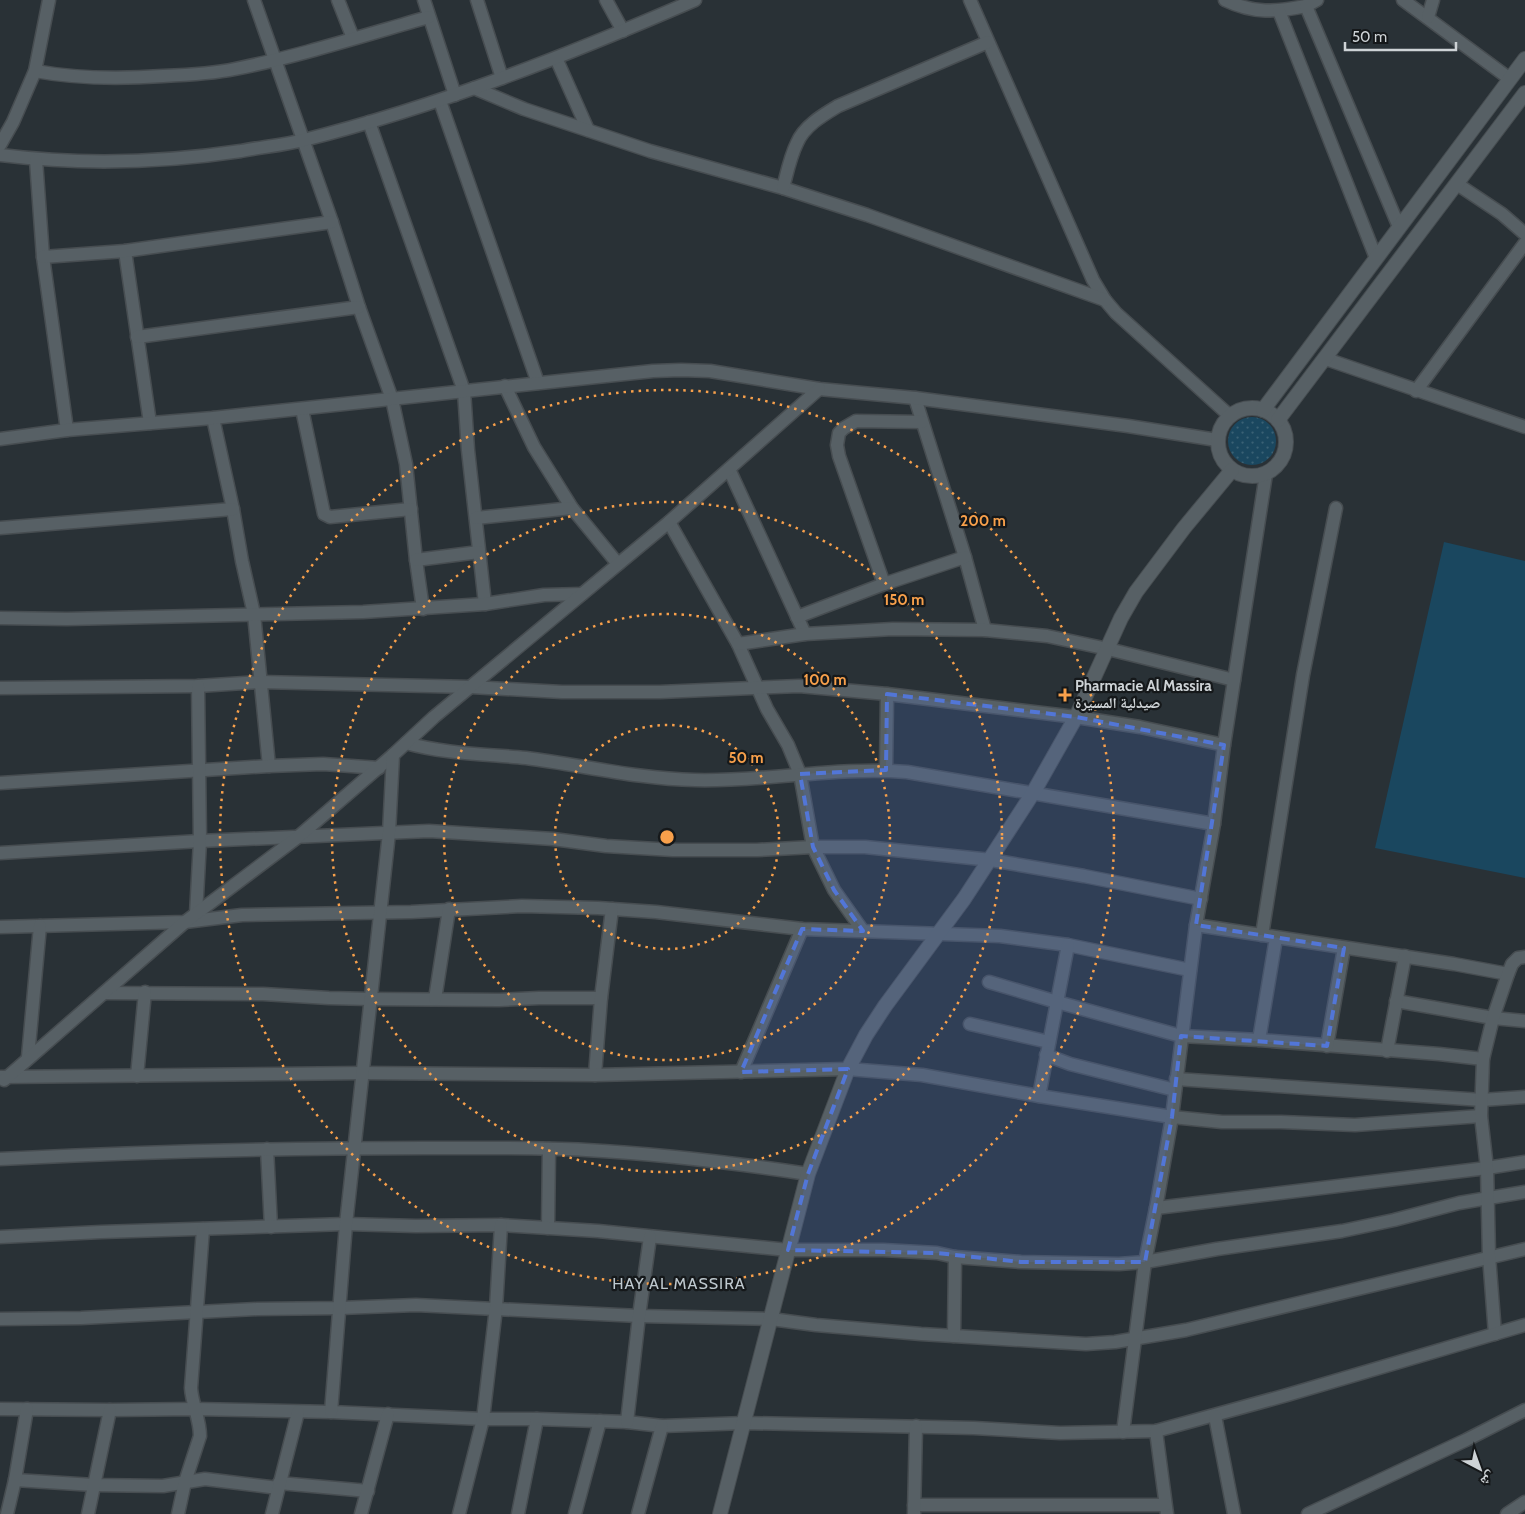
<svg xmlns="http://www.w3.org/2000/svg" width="1525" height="1514" font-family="Cabin,'Noto Naskh Arabic',sans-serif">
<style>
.grass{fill:url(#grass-dots)}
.pitch{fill:#1a475f}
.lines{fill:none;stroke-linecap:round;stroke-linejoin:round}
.minor-casing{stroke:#474d51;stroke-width:15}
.tertiary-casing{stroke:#474d51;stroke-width:16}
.minor{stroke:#576065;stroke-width:12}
.tertiary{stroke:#576065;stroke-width:14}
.marked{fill:#5276d7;fill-opacity:0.2;stroke:#5276d7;stroke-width:4;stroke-dasharray:10 6;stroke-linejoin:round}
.ring{fill:none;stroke:#f8a04b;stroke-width:2.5;stroke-dasharray:2.5 5}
.poi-dot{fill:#f8a04b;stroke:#15181a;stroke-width:2}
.labels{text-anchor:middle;stroke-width:4.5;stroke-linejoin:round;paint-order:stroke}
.poi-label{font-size:15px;font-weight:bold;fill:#ced3d6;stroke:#15181a;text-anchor:start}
.neighbourhood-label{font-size:16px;letter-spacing:1px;fill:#bec8ce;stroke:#15181a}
.centre{fill:#f8a04b;stroke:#15181a;stroke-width:2.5}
.ring-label{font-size:15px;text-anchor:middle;font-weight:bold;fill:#f8a04b;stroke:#15181a;stroke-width:4.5;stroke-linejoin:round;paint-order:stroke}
</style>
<defs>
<pattern id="grass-dots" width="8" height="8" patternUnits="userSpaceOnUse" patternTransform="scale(1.25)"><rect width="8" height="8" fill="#1a475f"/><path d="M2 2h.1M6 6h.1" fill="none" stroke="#3a6175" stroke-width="1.8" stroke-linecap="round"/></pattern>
</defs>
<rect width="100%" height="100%" fill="#293136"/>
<!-- grass -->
<circle class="grass" cx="1252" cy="441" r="24"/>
<!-- pitch -->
<path class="pitch" d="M 1444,542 L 1525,561 L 1525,878 L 1375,848 Z"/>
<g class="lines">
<!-- minor casing -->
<g class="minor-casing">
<g id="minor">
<path d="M 254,0 L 332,222 L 359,307 L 392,399 L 406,464 L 416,560 L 423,609"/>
<path d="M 338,0 L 353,38"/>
<path d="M 424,0 L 455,95"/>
<path d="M 477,0 L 502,78"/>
<path d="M 606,0 L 623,31"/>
<path d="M 970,0 L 1093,280 L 1105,300 L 1116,313 L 1230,416"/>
<path d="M 1225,0 C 1254,14 1276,12 1306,6"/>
<path d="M 1317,0 L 1306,6 L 1399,227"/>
<path d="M 1403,0 L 1510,79"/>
<path d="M 1279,11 L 1376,258"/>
<path d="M 1428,17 L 1433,0"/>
<path d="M 556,58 L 588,130"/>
<path d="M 35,71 C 78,79 120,79 163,76 C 187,75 211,74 235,69 C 300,56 365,35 429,17"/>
<path d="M 474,88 L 524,109 L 650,151 L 783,188 L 867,215 L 1105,300"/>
<path d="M 440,101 L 538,383"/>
<path d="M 369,122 L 464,391 L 468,450 L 485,604"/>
<path d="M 0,145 L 13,122 L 35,71 L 49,0"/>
<path d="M 0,155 C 80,165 161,163 241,151 C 262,147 284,145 304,140 C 439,106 568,55 695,0"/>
<path d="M 36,160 L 43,257 L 67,430"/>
<path d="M 1457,184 L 1502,214 L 1525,234"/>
<path d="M 783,188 C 787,173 790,157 797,143 C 804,126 823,115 838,106 L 988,42"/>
<path d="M 125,251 L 150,423"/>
<path d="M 43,257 L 125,251 L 332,222"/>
<path d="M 137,337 L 359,307"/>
<path d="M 1326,359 L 1525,427"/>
<path d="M 505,386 L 534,447 L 572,508 L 618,564"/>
<path d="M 1416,391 L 1525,243"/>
<path d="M 915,398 L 965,557 L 985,630"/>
<path d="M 302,409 L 324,514 L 330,517 L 411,509"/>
<path d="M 213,418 L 233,509 L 242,561 L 254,614 L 269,766"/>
<path d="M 0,439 L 67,430 L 213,418 L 653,371 L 681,370 L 710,371 L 819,389 L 915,398 L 1128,426 L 1217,440"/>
<path d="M 729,469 L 805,634"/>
<path d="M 476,518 L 572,508"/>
<path d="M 669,522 L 738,644 L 767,709 L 788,745 L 800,774 L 813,847 L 834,890 L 863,931"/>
<path d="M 0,528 L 233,509"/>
<path d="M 416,560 L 479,552"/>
<path d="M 884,584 L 839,456 L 837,445 L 839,433 L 844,428 L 856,421 L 922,422"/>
<path d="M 797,617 L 884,584 L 965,557"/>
<path d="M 0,618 L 67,619 L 363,612 L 485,604 L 544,595 L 582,594"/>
<path d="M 738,644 L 805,634 L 893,629 L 985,630 L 1047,636 L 1108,649 L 1234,680"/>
<path d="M 0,688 L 198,686 L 261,682 L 471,687 L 562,692 L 660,692 L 799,686 L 887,694 L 1076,717 L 1140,727 L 1224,745"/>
<path d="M 406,743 C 445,754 486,754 526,758 C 582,765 638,779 695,780 C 766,782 837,766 907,772 L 1214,824"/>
<path d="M 886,770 L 887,694"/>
<path d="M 0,783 L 269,766 L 323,764 L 379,768"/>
<path d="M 0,853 L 200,841 L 429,831 L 553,839 L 606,846 L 673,850 L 757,850 L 813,847 L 865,847 L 991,860 L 1084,876 L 1201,899"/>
<path d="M 196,914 L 200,841 L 198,686"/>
<path d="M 1196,925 L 1454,964 L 1508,974"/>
<path d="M 0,927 L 185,922 L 242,915 L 411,912 L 522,906 L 598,908 L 656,912 L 802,929 L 1000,936 L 1068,945 L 1190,970"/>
<path d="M 1262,935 L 1303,675 L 1336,508"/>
<path d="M 1068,945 L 1057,1002 L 1181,1036 L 1259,1040 L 1439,1054 L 1483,1059"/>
<path d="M 989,982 L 1057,1002 L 1039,1096"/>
<path d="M 104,993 L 263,994 L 329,998 L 370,999 L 499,1000 L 539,998 L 601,998"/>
<path d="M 435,999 L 449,909"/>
<path d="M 1396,1001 L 1493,1018 L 1525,1021"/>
<path d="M 970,1024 L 1049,1042"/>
<path d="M 1259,1040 L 1276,938"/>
<path d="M 1327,1046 L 1344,948"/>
<path d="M 1387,1051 L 1405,956"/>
<path d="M 1046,1055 L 1070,1064 L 1175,1090"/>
<path d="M 28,1057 L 40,926"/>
<path d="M 741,1072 L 802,929"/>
<path d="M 595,1075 L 601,998 L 612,909"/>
<path d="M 137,1076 L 145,992"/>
<path d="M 0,1077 L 363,1073 L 595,1075 L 848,1069 L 922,1075 L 1039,1096 L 1172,1117 L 1222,1122 L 1281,1122 L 1355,1125 L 1481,1116"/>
<path d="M 1176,1079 L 1482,1100 L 1525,1097"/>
<path d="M 4,1080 L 185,922 L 298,837 L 393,755"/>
<path d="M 267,1149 L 271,1227"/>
<path d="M 0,1159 C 141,1152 282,1148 423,1148 C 477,1148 532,1147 586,1150 C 660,1154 735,1163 808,1174"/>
<path d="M 1156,1208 L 1487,1168 L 1525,1162"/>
<path d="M 548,1228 L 549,1149"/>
<path d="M 0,1237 L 101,1232 L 346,1224 L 416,1226 L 501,1225 L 598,1231 L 788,1250 L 883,1250 L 937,1253 L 955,1257 L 1021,1262 L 1119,1264 L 1145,1262 L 1217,1249 L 1342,1231 L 1394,1220 L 1459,1203 L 1525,1192"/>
<path d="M 0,1319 L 81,1318 L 257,1309 L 340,1308 L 416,1305 L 639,1316 L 771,1319 L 816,1325 L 921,1334 L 1086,1344 L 1115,1342 L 1186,1330 L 1525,1249"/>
<path d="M 1495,1334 L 1489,1256 L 1487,1168 L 1481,1116 L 1483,1059 L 1493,1018 L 1508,974 L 1512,964 L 1518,958 L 1525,957"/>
<path d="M 954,1336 L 955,1257"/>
<path d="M 0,1409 L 110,1410 L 195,1409 L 331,1412 L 483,1419 L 537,1419 L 627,1422 L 662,1426 L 745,1423 L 974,1428 L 1060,1433 L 1156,1431 L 1287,1395 L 1525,1325"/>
<path d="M 331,1412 L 346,1224 L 389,833 L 393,755 L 434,717 L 669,522 L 819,389"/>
<path d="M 1215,1416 L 1234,1514"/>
<path d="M 627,1422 L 639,1316 L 650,1237"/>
<path d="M 1156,1431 L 1167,1514"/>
<path d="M 1123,1432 L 1145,1262 L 1156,1208 L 1172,1117 L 1196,925 L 1214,824 L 1224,745 L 1266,474"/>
<path d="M 15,1480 L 94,1485 L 163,1486 L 205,1479 L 278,1488"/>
<path d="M 279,1483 L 368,1491"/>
<path d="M 914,1505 L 1165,1505"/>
<path d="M 7,1514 L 15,1480 L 27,1409"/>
<path d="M 88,1514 L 110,1410"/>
<path d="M 178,1514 L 185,1482 L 200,1436 C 200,1419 192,1404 191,1388 L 203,1229"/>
<path d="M 272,1514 L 298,1412"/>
<path d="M 361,1514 L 388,1414"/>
<path d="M 459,1514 L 483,1419 L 496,1308 L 501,1225"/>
<path d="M 518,1514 L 537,1419"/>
<path d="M 575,1514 L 600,1421"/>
<path d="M 638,1514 L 662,1426"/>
<path d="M 914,1514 L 916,1426"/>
<path d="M 1308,1514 L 1466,1440 L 1525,1410"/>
<path d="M 1507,1514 L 1525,1502"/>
</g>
</g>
<!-- tertiary casing -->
<g class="tertiary-casing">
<g id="tertiary">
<circle cx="1252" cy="442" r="34"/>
<path d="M 1263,410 L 1525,59"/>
<path d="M 1278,420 L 1525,93"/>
<path d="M 720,1514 L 808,1174 L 848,1069 L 866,1035 L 885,1006 L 964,899 L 1033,793 L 1076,717 L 1121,618 L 1136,592 L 1184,528 L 1232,470"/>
</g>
</g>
<!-- minor -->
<use href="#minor" class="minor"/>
<!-- tertiary -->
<use href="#tertiary" class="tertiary"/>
</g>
<!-- marked area -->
<path class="marked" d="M 887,694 L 1076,717 L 1224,745 L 1196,925 L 1344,948 L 1327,1046 L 1181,1036 L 1172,1117 L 1145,1262 L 1021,1262 L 937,1253 L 788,1250 L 808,1174 L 848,1069 L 741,1072 L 802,929 L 863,931 L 834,890 L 813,847 L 800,774 L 886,770 Z"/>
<!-- distance rings -->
<g class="ring">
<circle cx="667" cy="837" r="112"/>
<circle cx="667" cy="837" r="223"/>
<circle cx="667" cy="837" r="335"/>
<circle cx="667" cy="837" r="447"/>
</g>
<!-- markers -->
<path class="poi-dot" d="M1062.5 687.5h5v5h5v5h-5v5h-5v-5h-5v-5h5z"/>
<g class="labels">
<!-- poi labels -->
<g class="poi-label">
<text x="1075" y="691">Pharmacie Al Massira<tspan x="1075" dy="17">صيدلية المسيرة</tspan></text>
</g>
<!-- neighbourhood labels -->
<g class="neighbourhood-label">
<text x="679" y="1289">HAY AL MASSIRA</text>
</g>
</g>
<circle cx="667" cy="837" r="8" class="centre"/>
<g class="ring-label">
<text x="983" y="526">200 m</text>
<text x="904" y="605">150 m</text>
<text x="825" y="685">100 m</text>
<text x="746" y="763">50 m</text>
</g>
<!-- north arrow -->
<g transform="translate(1480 1469) rotate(139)" stroke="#15181a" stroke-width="4" paint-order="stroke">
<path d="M0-4L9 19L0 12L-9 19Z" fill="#ced3d6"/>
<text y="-8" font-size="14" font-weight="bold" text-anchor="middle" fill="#ced3d6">ش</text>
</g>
<!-- scale -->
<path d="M1345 42v8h111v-8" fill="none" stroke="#ced3d6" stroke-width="2.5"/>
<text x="1352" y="42" font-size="15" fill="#ced3d6" stroke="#15181a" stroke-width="4" paint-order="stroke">50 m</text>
</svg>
